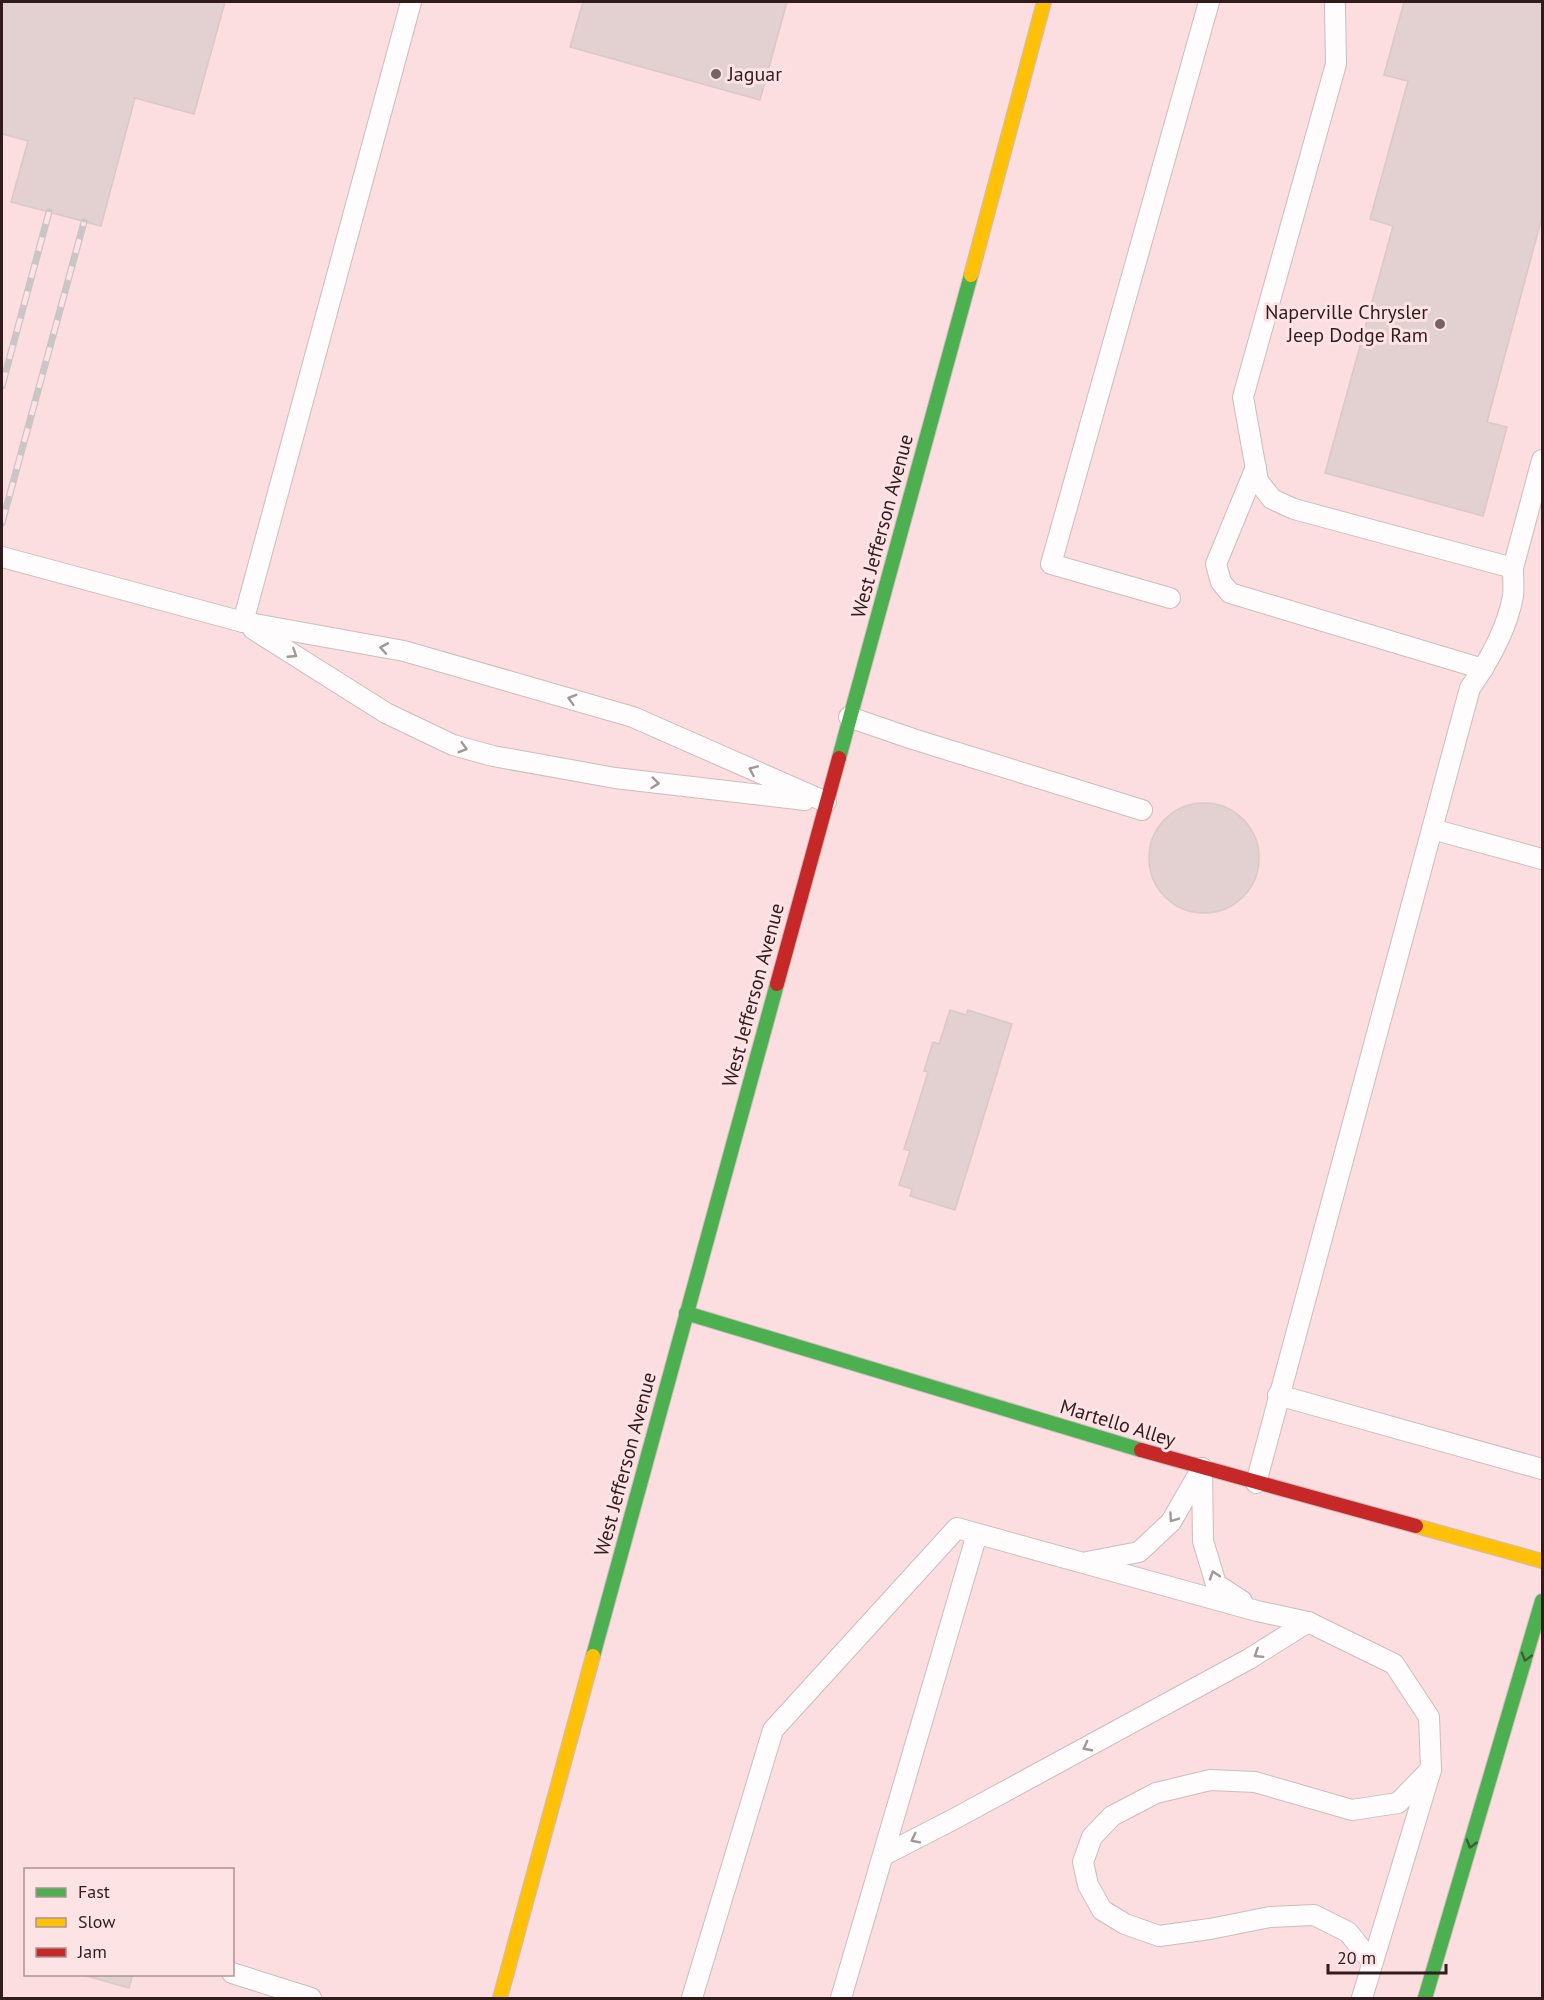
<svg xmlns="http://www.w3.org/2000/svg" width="1544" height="2000" font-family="'PT Sans',sans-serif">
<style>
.built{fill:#fcdde0;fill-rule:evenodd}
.building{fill:#e3d0d0;stroke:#dbc9c7;stroke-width:1.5}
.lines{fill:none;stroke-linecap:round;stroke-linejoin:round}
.lane-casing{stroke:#cebcbd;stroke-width:22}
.fast-casing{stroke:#cebcbd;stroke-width:16}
.slow-casing{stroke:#cebcbd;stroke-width:16}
.jam-casing{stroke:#cebcbd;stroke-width:16}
.lane{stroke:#fefcfc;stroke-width:20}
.fast{stroke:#4caf50;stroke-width:14}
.slow{stroke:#ffc107;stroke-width:14}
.jam{stroke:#c62828;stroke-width:14}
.rail-casing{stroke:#cbc6c6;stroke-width:7}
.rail{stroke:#fee3e5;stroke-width:4.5;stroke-dasharray:14;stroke-linecap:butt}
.oneway{stroke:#a29798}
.oneway2{stroke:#3d5e34}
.poi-dot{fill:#776365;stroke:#fee3e5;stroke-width:2}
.labels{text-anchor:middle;stroke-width:6;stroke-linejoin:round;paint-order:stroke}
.poi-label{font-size:20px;fill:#311b1d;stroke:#fee3e5;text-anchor:start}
.street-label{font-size:20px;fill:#311b1d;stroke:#fee3e5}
</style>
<rect width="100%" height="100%" fill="#f8e9ea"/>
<!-- built -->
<path class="built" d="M 2,2 L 1542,2 L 1542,1998 L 2,1998 ZM 26,1870 L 232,1870 L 232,1974 L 26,1974 Z"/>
<!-- building -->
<g class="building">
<path d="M 2,2 L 225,2 L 194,114 L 135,98 L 101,226 L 11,202 L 28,141 L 2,134 Z"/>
<path d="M 583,2 L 787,2 L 760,100 L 570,47 Z"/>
<path d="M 1404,2 L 1542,2 L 1542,217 L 1487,422 L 1507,427 L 1483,516 L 1325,473 L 1393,226 L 1370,219 L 1408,81 L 1384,75 Z"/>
<circle cx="1204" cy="858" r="55"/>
<path d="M 950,1010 L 966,1015 L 968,1010 L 1012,1024 L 955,1210 L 910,1196 L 912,1189 L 899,1185 L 910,1151 L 904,1149 L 928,1072 L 924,1071 L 933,1042 L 939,1044 Z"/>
<path d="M 80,1974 L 133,1974 L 129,1988 Z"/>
</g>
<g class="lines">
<!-- lane casing -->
<g class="lane-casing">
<g id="lane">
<path d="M 1335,6 L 1336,64 L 1243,397 L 1258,481 L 1272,499 L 1294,509 L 1513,568 L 1542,460"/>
<path d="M 1256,467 L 1216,564 L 1221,582 L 1230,593 L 1483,669"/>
<path d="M 2,557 L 243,622 L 404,651 L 633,717 L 826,802"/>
<path d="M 1170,598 L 1051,564 L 1209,2"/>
<path d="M 243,622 L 411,2"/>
<path d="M 253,629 L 386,713 L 453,745 L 493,756 L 615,778 L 805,800"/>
<path d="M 849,717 L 913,739 L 1142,810"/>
<path d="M 1432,829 L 1542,859"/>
<path d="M 1278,1395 L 1542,1469"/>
<path d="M 1202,1468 L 1203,1541 L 1216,1584 L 1242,1601"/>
<path d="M 1256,1483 L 1470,688 C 1489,661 1507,629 1513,596 C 1514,587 1513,577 1513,568"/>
<path d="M 1087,1562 L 1139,1552 L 1171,1522 L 1202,1468"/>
<path d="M 884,1855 L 954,1819 L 1249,1659 L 1308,1622"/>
<path d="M 1372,1962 L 1348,1932 L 1314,1915 L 1270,1917 L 1210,1929 L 1159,1936 L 1125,1924 L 1102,1910 L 1088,1885 L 1083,1862 L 1092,1837 L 1112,1816 L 1156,1793 L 1210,1780 L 1255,1782 L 1352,1810 L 1398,1803 L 1429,1771"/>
<path d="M 232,1973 L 311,1998"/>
<path d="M 692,1998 L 773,1730 L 957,1528 L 1257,1611 L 1308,1622 L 1394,1664 L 1429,1717 L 1431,1770 L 1362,1998"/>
<path d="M 841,1998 L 977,1534"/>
</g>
</g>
<!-- fast casing -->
<g class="fast-casing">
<g id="fast">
<path d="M 839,758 L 971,275"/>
<path d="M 686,1313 L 1141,1450"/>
<path d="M 593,1656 L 777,984"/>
<path d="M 1425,1998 L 1542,1601"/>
</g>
</g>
<!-- slow casing -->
<g class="slow-casing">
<g id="slow">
<path d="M 971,275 L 1044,2"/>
<path d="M 1416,1526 L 1542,1561"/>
<path d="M 500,1998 L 593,1656"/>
</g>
</g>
<!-- jam casing -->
<g class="jam-casing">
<g id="jam">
<path d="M 777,984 L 839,758"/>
<path d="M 1141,1450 L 1416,1526"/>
</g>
</g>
<!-- lane -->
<use href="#lane" class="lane"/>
<!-- fast -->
<use href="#fast" class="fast"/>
<!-- slow -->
<use href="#slow" class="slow"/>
<!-- jam -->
<use href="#jam" class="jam"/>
<!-- rail casing -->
<g class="rail-casing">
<g id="rail">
<path d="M 2,386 L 49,212"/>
<path d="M 2,523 L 84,222"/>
</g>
</g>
<!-- rail -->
<use href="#rail" class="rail"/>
</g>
<!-- one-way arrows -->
<defs><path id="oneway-chevron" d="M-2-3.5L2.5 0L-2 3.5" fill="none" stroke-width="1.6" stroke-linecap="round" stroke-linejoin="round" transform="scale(1.5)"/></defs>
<g class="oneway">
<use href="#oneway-chevron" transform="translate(384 648) rotate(-170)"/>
<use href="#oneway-chevron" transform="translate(293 654) rotate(33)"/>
<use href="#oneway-chevron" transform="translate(572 699) rotate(-164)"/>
<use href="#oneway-chevron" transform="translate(463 748) rotate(16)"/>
<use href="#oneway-chevron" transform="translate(753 770) rotate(-156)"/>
<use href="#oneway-chevron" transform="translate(655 783) rotate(6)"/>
<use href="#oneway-chevron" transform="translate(1173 1518) rotate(125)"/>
<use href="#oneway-chevron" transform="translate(1214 1575) rotate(-108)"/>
<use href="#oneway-chevron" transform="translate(1258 1654) rotate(148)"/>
<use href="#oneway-chevron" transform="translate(1087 1747) rotate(152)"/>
<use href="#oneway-chevron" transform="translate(915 1839) rotate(153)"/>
</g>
<g class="oneway2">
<use href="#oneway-chevron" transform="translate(1526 1657) rotate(106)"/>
<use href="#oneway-chevron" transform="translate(1471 1844) rotate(106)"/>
</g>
<!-- markers -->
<g class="poi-dot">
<circle cx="716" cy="74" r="6"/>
<circle cx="1440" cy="324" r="6"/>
</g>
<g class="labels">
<!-- poi labels -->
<g class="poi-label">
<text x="728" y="81">Jaguar</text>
<text x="1428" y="319" text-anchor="end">Naperville Chrysler<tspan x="1428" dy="23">Jeep Dodge Ram</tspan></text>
</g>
<!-- street labels -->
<g class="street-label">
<text transform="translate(882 526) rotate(-75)" y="7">West Jefferson Avenue</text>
<text transform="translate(753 995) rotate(-75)" y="7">West Jefferson Avenue</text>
<text transform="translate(1118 1423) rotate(17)" y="7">Martello Alley</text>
<text transform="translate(625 1464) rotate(-75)" y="7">West Jefferson Avenue</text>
</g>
</g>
<!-- border -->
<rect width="1544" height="2000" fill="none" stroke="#311b1d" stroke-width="6"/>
<!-- legend -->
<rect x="24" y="1868" width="210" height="108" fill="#fee3e5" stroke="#ac9395" stroke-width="1.5"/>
<rect x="36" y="1888" width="30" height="9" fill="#4caf50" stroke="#ac9395" stroke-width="1.5"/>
<text x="78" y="1898" font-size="18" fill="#311b1d">Fast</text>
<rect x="36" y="1918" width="30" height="9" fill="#ffc107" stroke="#ac9395" stroke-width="1.5"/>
<text x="78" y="1928" font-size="18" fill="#311b1d">Slow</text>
<rect x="36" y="1948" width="30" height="9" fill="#c62828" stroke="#ac9395" stroke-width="1.5"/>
<text x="78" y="1958" font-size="18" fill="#311b1d">Jam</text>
<!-- scale -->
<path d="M1328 1964v9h118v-9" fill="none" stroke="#311b1d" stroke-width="3"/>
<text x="1337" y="1964" font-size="18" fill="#311b1d" stroke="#fee3e5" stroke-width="4.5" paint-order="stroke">20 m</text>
</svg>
